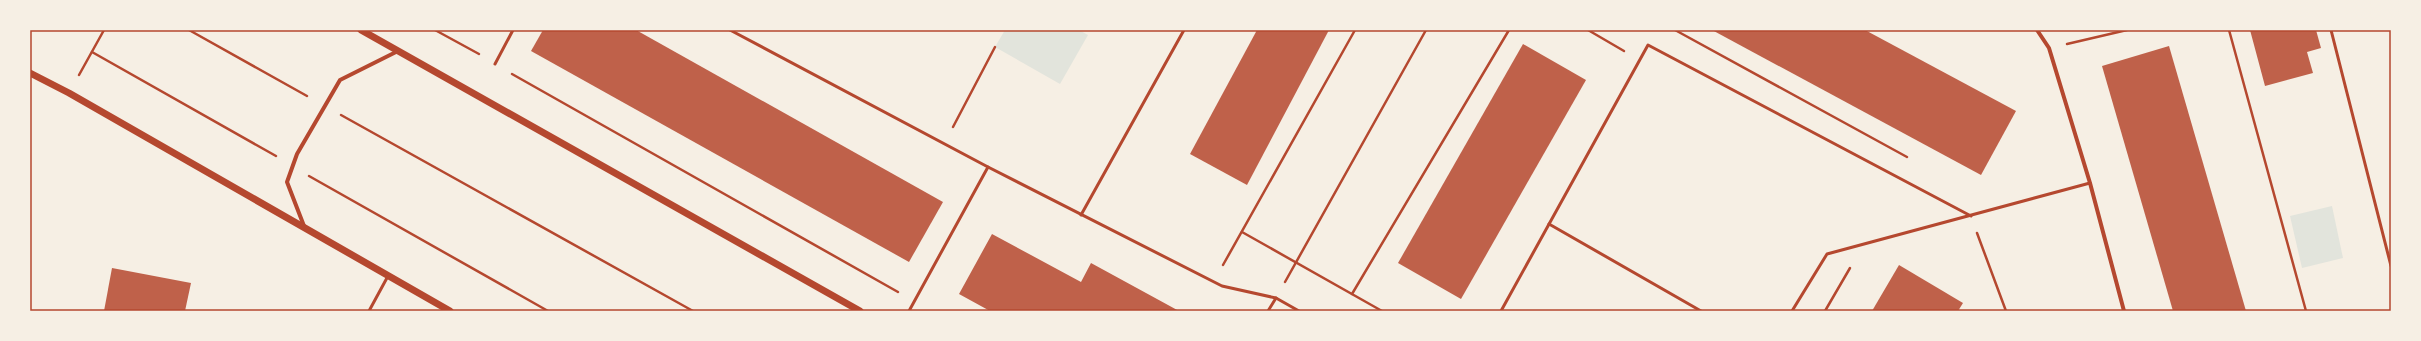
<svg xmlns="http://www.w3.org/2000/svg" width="2421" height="341" font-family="'Noto Sans',sans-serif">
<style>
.green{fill:#e2e4dc}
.building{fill:#bf614a}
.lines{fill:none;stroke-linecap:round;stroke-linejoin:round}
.path{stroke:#b5482f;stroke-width:2.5}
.service{stroke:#b5482f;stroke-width:3}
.minor{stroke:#b5482f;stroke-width:4}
.tertiary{stroke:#b5482f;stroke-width:7}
.neatline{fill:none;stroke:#b5482f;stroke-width:1.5}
</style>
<rect width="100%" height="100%" fill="#f6efe4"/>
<!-- green -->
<g class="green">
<path d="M 1005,30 L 1079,30 L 1088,35 L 1060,84 L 995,47 Z"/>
<path d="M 2332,206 L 2343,258 L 2302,268 L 2290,216 Z"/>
</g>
<!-- building -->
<g class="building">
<path d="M 543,30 L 636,30 L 943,202 L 909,262 L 531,51 Z"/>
<path d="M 1257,30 L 1329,30 L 1247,185 L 1190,154 Z"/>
<path d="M 1712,30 L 1865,30 L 2016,111 L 1981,175 Z"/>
<path d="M 2250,30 L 2316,30 L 2321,48 L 2307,52 L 2313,73 L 2265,86 Z"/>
<path d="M 1523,44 L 1586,80 L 1461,299 L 1398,263 Z"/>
<path d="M 2169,46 L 2246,311 L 2173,311 L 2102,66 Z"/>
<path d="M 992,234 L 1081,282 L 1091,263 L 1179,311 L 990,311 L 959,294 Z"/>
<path d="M 1899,265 L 1963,303 L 1958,311 L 1872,311 Z"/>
<path d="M 112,268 L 191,283 L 185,311 L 104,311 Z"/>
</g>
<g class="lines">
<!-- path -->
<g class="path">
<path d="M 189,30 L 307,96"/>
<path d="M 435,30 L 479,54"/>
<path d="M 1588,30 L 1624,51"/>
<path d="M 1675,30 L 1907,157"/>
<path d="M 2229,30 L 2306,311"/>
<path d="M 2067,44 L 2127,30"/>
<path d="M 92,52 L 276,156"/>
<path d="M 512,74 L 898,292"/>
<path d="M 79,75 L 104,30"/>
<path d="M 341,115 L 693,311"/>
<path d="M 953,127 L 995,47"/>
<path d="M 309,176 L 548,311"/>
<path d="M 1242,232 L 1382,311"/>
<path d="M 1977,233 L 2006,311"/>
<path d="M 1223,265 L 1355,30"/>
<path d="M 1285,282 L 1426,30"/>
<path d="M 1352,294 L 1509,30"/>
<path d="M 1825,311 L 1850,268"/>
</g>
<!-- service -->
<g class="service">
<path d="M 730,30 L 988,167 L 1222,286 L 1276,298 L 1299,311"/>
<path d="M 2331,30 L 2391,266"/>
<path d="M 495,64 L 513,30"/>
<path d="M 1081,215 L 1184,30"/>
<path d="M 1549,224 L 1701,311"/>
<path d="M 369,311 L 388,276"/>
<path d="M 909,311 L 988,167"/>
<path d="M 1268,311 L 1276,298"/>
<path d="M 1501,311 L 1648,45 L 1971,216"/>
<path d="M 1792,311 L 1827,254 L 2090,183"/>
</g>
<!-- minor -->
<g class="minor">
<path d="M 2037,30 L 2049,48 L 2090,183 L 2124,311"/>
<path d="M 304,226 L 287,182 L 297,154 L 340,80 L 398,51"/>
</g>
<!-- tertiary -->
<g class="tertiary">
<path d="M 361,30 L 860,311"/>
<path d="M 30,73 L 69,93 L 450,311"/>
</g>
</g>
<!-- border -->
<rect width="2421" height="341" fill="none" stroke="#f6efe4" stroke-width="62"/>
<rect x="31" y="31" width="2359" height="279" class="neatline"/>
</svg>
